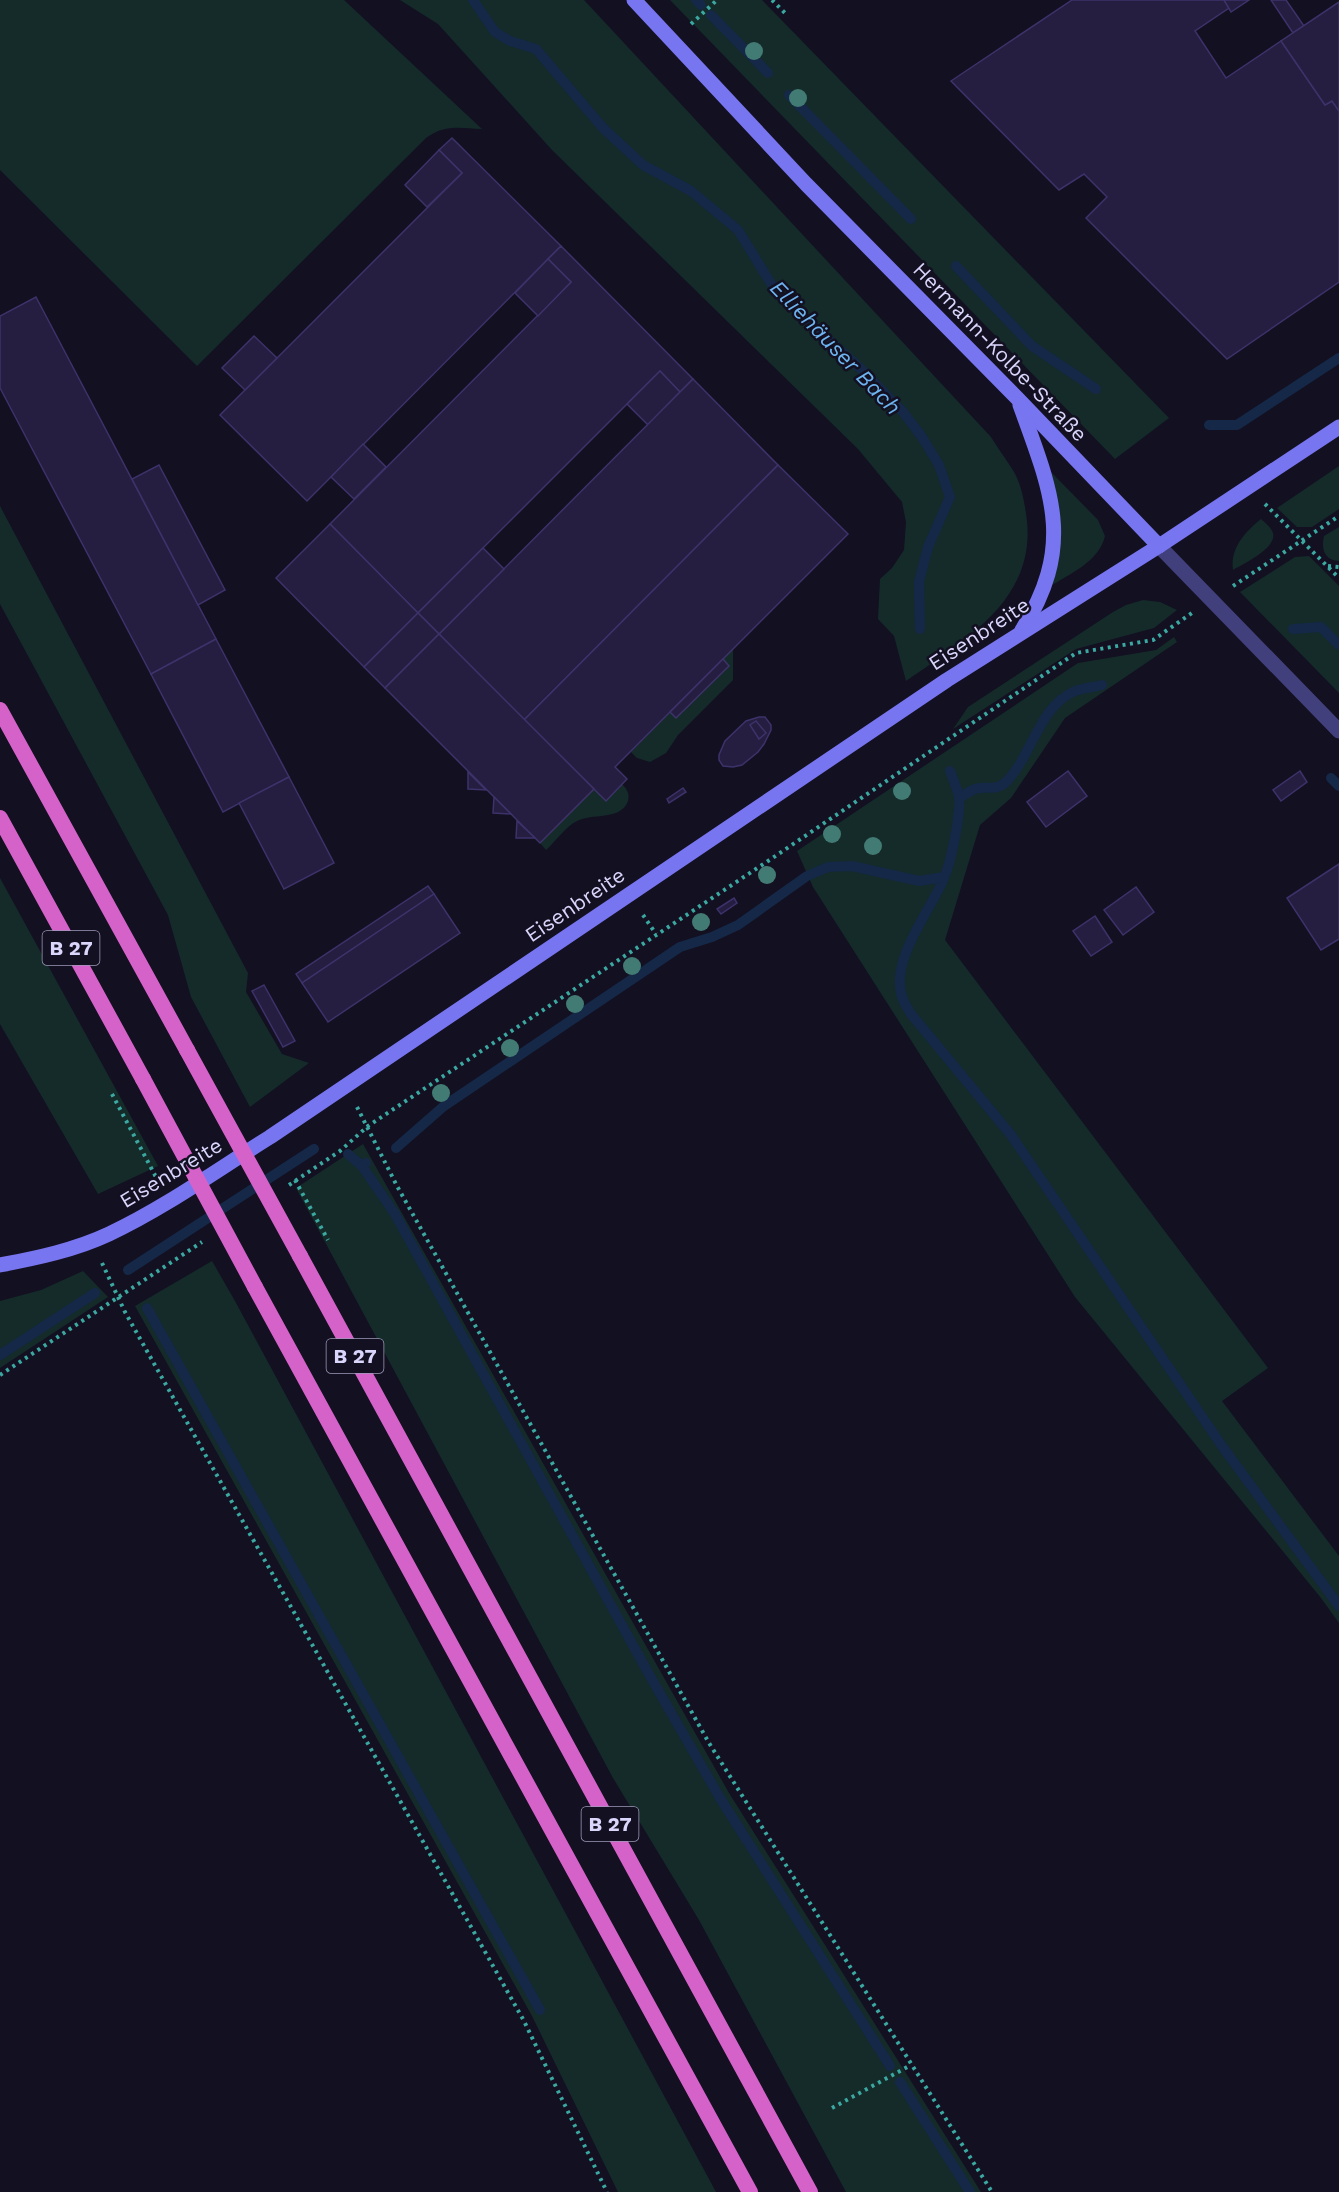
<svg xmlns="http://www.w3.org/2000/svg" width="1339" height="2192" font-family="'Work Sans',sans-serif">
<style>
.green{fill:#142b2a}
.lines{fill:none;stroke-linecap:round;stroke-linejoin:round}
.stream{stroke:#152847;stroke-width:10}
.building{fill:#251e40;stroke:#3d326a;stroke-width:1.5}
.path{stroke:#3ba8a1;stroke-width:4;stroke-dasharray:3 4.5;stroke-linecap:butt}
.tertiary{stroke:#42407c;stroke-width:15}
.secondary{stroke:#7875f1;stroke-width:15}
.trunk{stroke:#d562c9;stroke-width:16}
.trunk-bridge{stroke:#d562c9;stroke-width:16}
.tree{fill:#427b74}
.labels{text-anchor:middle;stroke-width:5;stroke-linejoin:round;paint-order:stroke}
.shield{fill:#131021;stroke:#9e9aba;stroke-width:1.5}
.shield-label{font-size:20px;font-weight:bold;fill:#d9d5fb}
.street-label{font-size:21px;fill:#d9d5fb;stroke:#131021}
.water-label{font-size:22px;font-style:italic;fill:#6db4f0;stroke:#131021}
</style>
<rect width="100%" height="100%" fill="#131021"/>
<!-- green -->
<g class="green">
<path d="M 0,0 L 344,0 L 482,129 C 460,128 445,124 426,138 L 197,366 L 0,170 Z"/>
<path d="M 400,0 L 584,0 L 991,437 C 998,449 1007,460 1014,472 C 1022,486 1025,505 1027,521 C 1035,601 964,641 906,681 L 894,636 L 878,619 L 880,579 L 892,568 L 904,550 L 906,522 L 902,502 L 858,449 L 552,150 L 438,24 Z"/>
<path d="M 670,0 L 762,0 L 1169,418 L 1115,459 Z"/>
<path d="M 1339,466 L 1339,509 L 1312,527 L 1297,527 L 1277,508 Z"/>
<path d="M 1051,472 L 1098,520 L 1105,536 C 1099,562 1069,574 1049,587 Z"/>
<path d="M 0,506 L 248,973 L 246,992 L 282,1054 L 309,1063 L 250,1107 L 191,997 L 168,915 L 0,604 Z"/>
<path d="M 1261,519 C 1265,523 1271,527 1273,533 C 1277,548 1245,563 1233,570 C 1230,548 1245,532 1261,519 Z"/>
<path d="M 1339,527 L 1339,561 C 1324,560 1321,549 1324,536 Z"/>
<path d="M 1309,556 L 1339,586 L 1339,693 L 1240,592 L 1295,557 Z"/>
<path d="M 1143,600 L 1160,602 L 1177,610 L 1154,628 L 1076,649 L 953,729 L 968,707 L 1113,612 L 1126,605 Z"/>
<path d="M 1174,637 L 1177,642 L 1065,718 L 1011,798 L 980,825 L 945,940 L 1268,1368 L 1222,1401 L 1339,1556 L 1339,1623 L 1321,1598 L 1075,1297 L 813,887 L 797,851 L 1078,663 L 1156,650 Z"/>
<path d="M 733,649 L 733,680 L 678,735 L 666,753 L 650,762 L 637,758 L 631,752 Z"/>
<path d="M 622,784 C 627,789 630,794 628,801 C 621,821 591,813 577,821 C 565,827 556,841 546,850 L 540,843 L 594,789 L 606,801 Z"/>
<path d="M 0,878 L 158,1166 L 98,1194 L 0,1024 Z"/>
<path d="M 363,1144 L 729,1793 L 981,2192 L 846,2192 L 699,1920 L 613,1778 L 296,1188 Z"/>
<path d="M 212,1261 L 235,1301 L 716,2192 L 618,2192 L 532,2016 L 135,1306 Z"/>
<path d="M 83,1271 L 108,1297 L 0,1368 L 0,1301 L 41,1290 Z"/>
</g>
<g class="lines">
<!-- stream -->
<g class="stream">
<path d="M 473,0 L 495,32 L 510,41 L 536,49 L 603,128 L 643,165 L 691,191 L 738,230 L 775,290 L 862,370 L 903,412 L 922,437 L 939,465 L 950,497 L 928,547 L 919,582 L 920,629"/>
<path d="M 696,0 L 701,5"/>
<path d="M 711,15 L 768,73"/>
<path d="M 789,95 L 911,219"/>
<path d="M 956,266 L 1032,346 L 1096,389"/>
<path d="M 1209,425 L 1237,425 L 1339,358"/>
<path d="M 1293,629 L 1321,627 L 1339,645"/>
<path d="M 950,771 C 953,779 957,788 959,797 C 961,814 951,862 944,878 C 930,912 890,959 902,997 C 904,1003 908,1009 911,1014 L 1011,1135 L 1222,1446 L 1339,1606"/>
<path d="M 1331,778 L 1339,786"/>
<path d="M 959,798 C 964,795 970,791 975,789 C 986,786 996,791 1006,782 C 1032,756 1039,706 1075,691 C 1084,688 1094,687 1102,685"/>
<path d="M 396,1148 L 444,1106 L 680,947 L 712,937 L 738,925 L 807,876 L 828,867 L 852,866 L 919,881 L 944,877"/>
<path d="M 348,1154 L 362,1166 L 366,1163"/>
<path d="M 362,1166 L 395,1214 L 650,1676 L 720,1798 L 890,2066"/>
<path d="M 128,1270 L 314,1149"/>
<path d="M 147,1308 L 540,2010"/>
<path d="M 0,1355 L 95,1293"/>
<path d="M 900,2082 L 970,2192"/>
</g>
</g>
<!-- building -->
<g class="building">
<path d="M 1072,0 L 1224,0 L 1229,8 L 1195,31 L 1226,78 L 1281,41 L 1325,105 L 1332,101 L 1339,111 L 1339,282 L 1227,359 L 1086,218 L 1107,197 L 1084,174 L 1059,190 L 951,81 Z"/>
<path d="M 1224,0 L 1249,0 L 1231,12 Z"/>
<path d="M 1271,0 L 1286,0 L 1304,26 L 1293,33 Z"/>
<path d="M 1339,2 L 1339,111 L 1332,101 L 1325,105 L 1281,41 Z"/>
<path d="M 452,138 L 561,246 L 307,501 L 220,415 L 462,173 L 439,150 Z"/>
<path d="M 439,150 L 462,173 L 427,207 L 405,185 Z"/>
<path d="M 561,246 L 693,379 L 680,392 L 660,371 L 418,613 L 330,524 L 571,282 L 548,259 Z"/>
<path d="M 548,259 L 571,282 L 538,316 L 515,293 Z"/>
<path d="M 36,297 L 216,639 L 151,674 L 0,388 L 0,316 Z"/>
<path d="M 254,336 L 277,358 L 245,390 L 222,368 Z"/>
<path d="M 660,371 L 680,392 L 648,425 L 627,404 Z"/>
<path d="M 693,379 L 778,465 L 524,720 L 439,634 Z"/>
<path d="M 363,444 L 386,467 L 354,499 L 331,477 Z"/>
<path d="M 159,465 L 225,590 L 198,605 L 132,479 Z"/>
<path d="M 778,465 L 848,534 L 615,767 L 627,779 L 606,801 L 524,720 Z"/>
<path d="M 330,524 L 418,613 L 364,667 L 276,578 Z"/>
<path d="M 483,548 L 504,569 L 439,634 L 418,613 Z"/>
<path d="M 418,613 L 439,634 L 385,688 L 364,667 Z"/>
<path d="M 439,634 L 594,789 L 540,843 L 385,688 Z"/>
<path d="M 216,639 L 289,777 L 223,812 L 151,674 Z"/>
<path d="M 723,659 L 729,666 L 676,718 L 670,712 Z"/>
<path d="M 759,717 L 765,717 L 771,725 L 771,730 L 764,744 L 758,752 L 742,765 L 733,767 L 723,766 L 719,760 L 719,755 L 725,741 L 746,721 Z"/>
<path d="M 756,721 L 766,733 L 759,739 L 750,725 Z"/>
<path d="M 1068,771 L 1087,796 L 1046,827 L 1027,802 Z"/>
<path d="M 1300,771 L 1307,782 L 1281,801 L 1273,790 Z"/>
<path d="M 468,772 L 486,790 L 468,789 Z"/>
<path d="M 289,777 L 334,863 L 284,889 L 239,803 Z"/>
<path d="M 683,788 L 686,792 L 669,803 L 667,799 Z"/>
<path d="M 494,797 L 511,814 L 493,813 Z"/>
<path d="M 517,821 L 535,838 L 516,838 Z"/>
<path d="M 1339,864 L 1339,939 L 1321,950 L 1287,898 Z"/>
<path d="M 428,886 L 434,894 L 302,983 L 296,974 Z"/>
<path d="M 1136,887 L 1154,912 L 1123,935 L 1104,910 Z"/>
<path d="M 434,894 L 460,933 L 328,1022 L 302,983 Z"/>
<path d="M 734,898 L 737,903 L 721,914 L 717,909 Z"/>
<path d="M 1095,916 L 1112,942 L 1091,956 L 1073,931 Z"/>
<path d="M 264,985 L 295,1041 L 283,1047 L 252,991 Z"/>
</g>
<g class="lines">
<!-- path -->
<g class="path">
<path d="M 772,0 L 787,15"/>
<path d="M 691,24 L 717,0"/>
<path d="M 1265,504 L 1339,578"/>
<path d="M 1328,566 L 1339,567"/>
<path d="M 1233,586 L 1339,516"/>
<path d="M 643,915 L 656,934"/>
<path d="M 112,1094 L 157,1179"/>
<path d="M 357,1107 L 397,1186 L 709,1743 L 992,2192"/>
<path d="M 295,1180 L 328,1240"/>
<path d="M 289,1185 L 340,1151 L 368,1126 L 771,859 L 1076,653 L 1153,640 L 1192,613"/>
<path d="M 102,1263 L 125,1312 L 524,2021 L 607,2192"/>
<path d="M 0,1375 L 202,1242"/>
<path d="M 832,2108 L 911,2065"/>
</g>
<!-- tertiary -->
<path class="tertiary" d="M 1159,546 L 1339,731"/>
<!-- secondary -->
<g class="secondary">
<path d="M 634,0 L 806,184 L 1018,399 L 1159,546"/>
<path d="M 1020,405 C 1051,491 1076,544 1022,630"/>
<path d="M 0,1265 C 37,1258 75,1250 109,1234 C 166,1207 217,1170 270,1137 L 947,680 L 1159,546 L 1339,427"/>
</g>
<!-- trunk -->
<g class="trunk">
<path d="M 0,710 L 187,1050"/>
<path d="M 0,818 L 143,1079"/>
<path d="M 300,1256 L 810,2192"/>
<path d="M 255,1287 L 750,2192"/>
</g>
<!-- trunk-bridge -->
<g class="trunk-bridge">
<path d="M 187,1050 L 300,1256"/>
<path d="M 143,1079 L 255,1287"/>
</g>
</g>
<!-- trees -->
<g class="tree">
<circle cx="754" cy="51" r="9"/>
<circle cx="798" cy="98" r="9"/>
<circle cx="902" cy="791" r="9"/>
<circle cx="832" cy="834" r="9"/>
<circle cx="873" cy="846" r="9"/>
<circle cx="767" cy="875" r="9"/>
<circle cx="701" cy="922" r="9"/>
<circle cx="632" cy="966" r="9"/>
<circle cx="575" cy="1004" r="9"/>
<circle cx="510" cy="1048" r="9"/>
<circle cx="441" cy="1093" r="9"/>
</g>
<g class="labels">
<!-- shield labels -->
<g class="shield">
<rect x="42.5" y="931" width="57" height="34" rx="4.5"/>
<rect x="326.5" y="1339" width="57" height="34" rx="4.5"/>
<rect x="581.5" y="1807" width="57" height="34" rx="4.5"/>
</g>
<g class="shield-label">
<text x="71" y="955">B 27</text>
<text x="355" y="1363">B 27</text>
<text x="610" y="1831">B 27</text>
</g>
<!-- street labels -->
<g class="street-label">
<text transform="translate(1000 352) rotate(46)" y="7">Hermann-Kolbe-Straße</text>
<text transform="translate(979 634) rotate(-33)" y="7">Eisenbreite</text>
<text transform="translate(575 905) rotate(-34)" y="7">Eisenbreite</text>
<text transform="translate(171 1173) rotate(-31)" y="7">Eisenbreite</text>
</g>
<!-- water labels -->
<g class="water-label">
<text transform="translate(836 347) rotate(46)" y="8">Elliehäuser Bach</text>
</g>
</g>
</svg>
